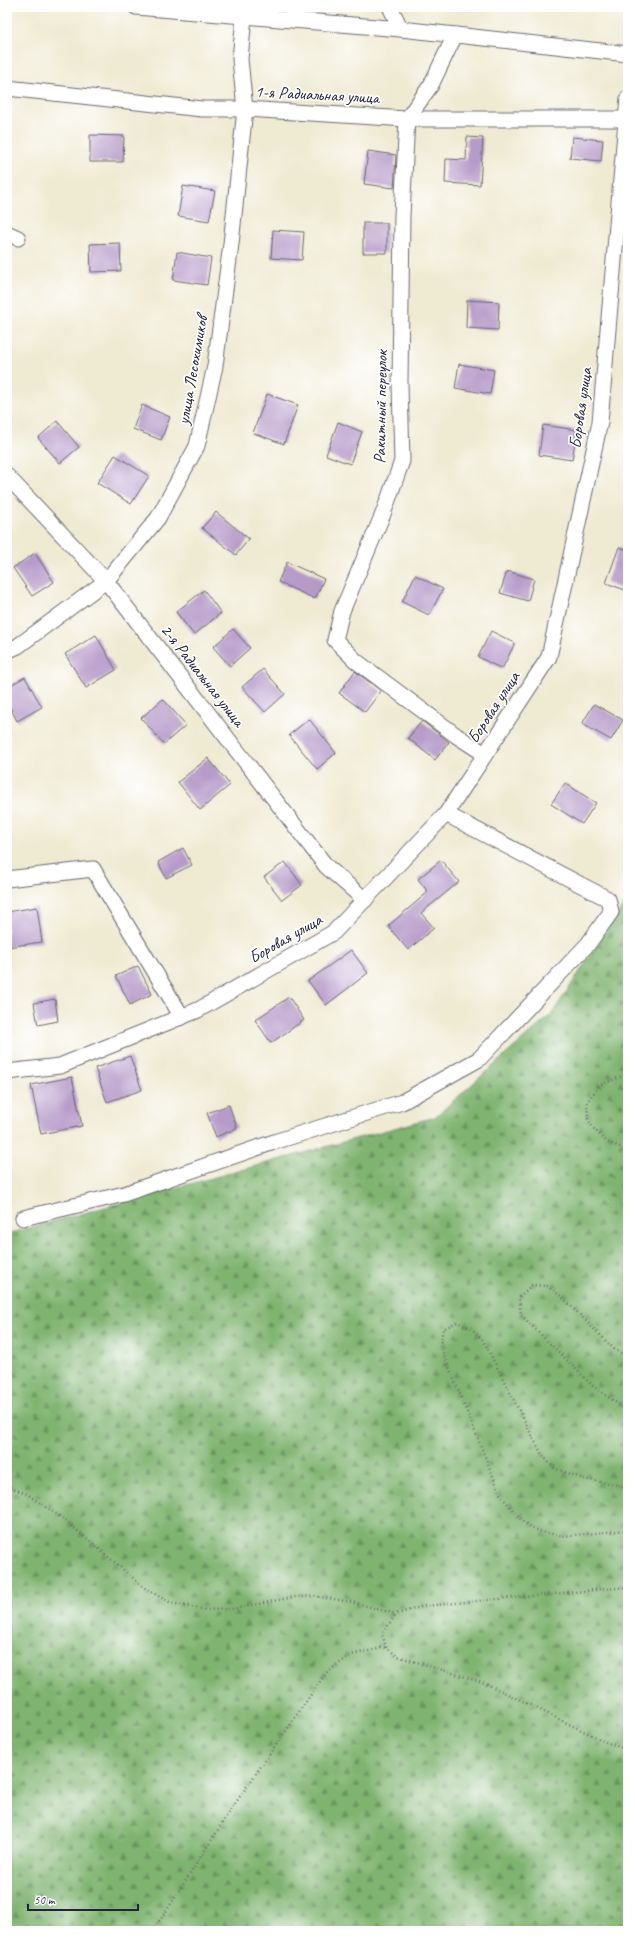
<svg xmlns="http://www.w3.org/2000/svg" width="635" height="1938" font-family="Caveat,sans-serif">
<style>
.forest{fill:url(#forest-firs);stroke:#506b56}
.building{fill:#b69ac9}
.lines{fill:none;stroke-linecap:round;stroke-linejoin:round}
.minor-casing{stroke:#6a6870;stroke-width:17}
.path{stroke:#6a6870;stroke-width:2.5;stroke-dasharray:1 3;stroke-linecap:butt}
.minor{stroke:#fff;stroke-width:15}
.labels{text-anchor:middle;stroke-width:3.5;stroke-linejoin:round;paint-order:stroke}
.street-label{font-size:17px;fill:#22223b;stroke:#fff}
</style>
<defs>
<pattern id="forest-firs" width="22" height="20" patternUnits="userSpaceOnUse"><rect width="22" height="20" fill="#7fb470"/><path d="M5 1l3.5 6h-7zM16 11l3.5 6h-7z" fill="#68925d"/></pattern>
</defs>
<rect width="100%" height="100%" fill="#fff"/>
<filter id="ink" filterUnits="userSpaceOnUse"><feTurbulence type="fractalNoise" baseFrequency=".025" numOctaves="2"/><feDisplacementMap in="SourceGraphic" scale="8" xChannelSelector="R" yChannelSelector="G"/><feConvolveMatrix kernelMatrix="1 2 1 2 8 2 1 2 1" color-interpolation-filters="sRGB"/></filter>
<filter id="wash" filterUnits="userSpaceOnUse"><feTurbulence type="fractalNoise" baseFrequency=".012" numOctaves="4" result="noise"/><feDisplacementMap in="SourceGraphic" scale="16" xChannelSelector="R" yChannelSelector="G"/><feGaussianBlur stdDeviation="0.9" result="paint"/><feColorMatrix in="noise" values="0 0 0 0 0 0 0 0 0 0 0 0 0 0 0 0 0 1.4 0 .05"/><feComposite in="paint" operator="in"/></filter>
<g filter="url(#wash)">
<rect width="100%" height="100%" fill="#efead2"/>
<!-- forest -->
<path class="forest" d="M 628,898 L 628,1931 L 7,1931 L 7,1234 L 435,1117 L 552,1014 Z"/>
<g id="blocks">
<!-- building -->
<g class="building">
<path d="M 90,135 L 124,136 L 123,162 L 90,162 Z"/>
<path d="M 467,137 L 483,138 L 480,185 L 445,183 L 446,159 L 466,160 Z"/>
<path d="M 572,137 L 603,140 L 601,161 L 570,158 Z"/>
<path d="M 368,151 L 396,155 L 394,188 L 364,184 Z"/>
<path d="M 183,186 L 215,191 L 209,221 L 178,216 Z"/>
<rect x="363" y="223" width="24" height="30"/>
<path d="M 273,230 L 304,232 L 302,260 L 271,258 Z"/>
<path d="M 120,243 L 121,271 L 91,272 L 90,244 Z"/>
<path d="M 177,252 L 211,258 L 207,285 L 173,280 Z"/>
<path d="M 467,300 L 499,302 L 498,330 L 466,328 Z"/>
<path d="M 459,364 L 494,370 L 490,394 L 455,388 Z"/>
<path d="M 267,394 L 298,405 L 284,444 L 253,433 Z"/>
<path d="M 142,405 L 170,417 L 161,440 L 133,429 Z"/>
<path d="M 57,421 L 79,447 L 60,463 L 38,438 Z"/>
<path d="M 338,422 L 362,432 L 350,464 L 326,455 Z"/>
<path d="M 543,425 L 577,430 L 572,460 L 539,455 Z"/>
<path d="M 115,455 L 149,476 L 131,504 L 97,483 Z"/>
<path d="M 216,512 L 249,539 L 236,555 L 202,528 Z"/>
<path d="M 619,547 L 628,550 L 628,591 L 606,583 Z"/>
<path d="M 35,553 L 54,582 L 32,596 L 13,568 Z"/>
<path d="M 287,562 L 324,579 L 315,599 L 278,582 Z"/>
<path d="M 507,571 L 534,579 L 528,601 L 500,593 Z"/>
<path d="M 415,575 L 443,589 L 429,615 L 402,602 Z"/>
<path d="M 204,590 L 221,613 L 194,635 L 176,612 Z"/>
<path d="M 233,629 L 250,648 L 230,666 L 213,647 Z"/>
<path d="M 491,631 L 515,643 L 502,669 L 478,657 Z"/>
<path d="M 96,635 L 116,670 L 86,688 L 65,654 Z"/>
<path d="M 263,669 L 285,694 L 265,712 L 242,687 Z"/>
<path d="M 355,671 L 381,691 L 365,712 L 339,693 Z"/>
<path d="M 25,677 L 42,707 L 17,721 L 7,701 L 7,687 Z"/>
<path d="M 163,699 L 186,725 L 164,744 L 141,718 Z"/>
<path d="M 594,704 L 623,720 L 611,740 L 582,724 Z"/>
<path d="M 309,719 L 336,753 L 317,769 L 289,735 Z"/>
<path d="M 422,721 L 449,742 L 435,760 L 408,738 Z"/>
<path d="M 208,758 L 230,785 L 200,810 L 178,782 Z"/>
<path d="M 565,783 L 596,803 L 582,824 L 551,804 Z"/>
<path d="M 183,848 L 192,865 L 166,878 L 158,862 Z"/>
<path d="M 441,860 L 459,882 L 421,913 L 434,928 L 408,950 L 388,926 L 428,892 L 418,879 Z"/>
<path d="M 285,862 L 302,885 L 282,900 L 264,877 Z"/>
<path d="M 37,907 L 42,942 L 7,947 L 7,912 Z"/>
<path d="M 351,950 L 368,973 L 326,1005 L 308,981 Z"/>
<path d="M 138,966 L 152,994 L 130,1005 L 116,976 Z"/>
<path d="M 289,997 L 304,1020 L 271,1043 L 255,1020 Z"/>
<path d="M 55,999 L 58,1021 L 38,1025 L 34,1003 Z"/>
<path d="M 130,1056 L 142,1090 L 107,1102 L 95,1068 Z"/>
<path d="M 72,1077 L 82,1126 L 41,1134 L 31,1085 Z"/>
<path d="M 229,1105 L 237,1128 L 216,1137 L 207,1113 Z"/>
</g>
</g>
</g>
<g filter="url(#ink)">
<use href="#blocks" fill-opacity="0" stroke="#6a6870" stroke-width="1"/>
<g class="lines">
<!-- minor casing -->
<g class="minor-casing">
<g id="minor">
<path d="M 136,7 L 401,29 L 628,54"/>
<path d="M 390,7 L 401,29"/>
<path d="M 455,35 L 431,85 L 407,119 L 402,215 L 400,384 L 402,461 L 383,514 L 342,611 L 335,640 L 356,661 L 457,736 L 485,754"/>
<path d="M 7,88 L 202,109 L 245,109 L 407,119 L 628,119"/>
<path d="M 7,233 L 18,238"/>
<path d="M 7,476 L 106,581 L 326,866 L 365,900"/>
<path d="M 7,651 L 18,646 L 106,581 L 158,518 L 197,446 L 215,366 L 231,244 L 245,109 L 240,59 L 244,17"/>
<path d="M 7,879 L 93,869 L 182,1017"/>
<path d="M 7,1072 L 60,1066 L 198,1010 L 334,932 L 446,814 L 549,657 L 600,422 L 628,98"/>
<path d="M 23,1218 L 124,1194 L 274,1142 L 402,1102 L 479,1059 L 588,944 L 611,912 L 608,899 L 446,814"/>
</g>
</g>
<!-- path -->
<g class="path">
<path d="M 628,1073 L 599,1086 L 587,1102 L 588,1119 L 593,1128 L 607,1142 L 628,1150"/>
<path d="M 628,1358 L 614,1349 L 561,1296 L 547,1286 L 532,1285 L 519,1297 L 521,1315 L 593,1386 L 628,1411"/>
<path d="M 7,1486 L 27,1494 L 65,1520 L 146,1589 L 171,1603 L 207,1610 L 233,1609 L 294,1597 L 315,1596 L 352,1602 L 396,1614"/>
<path d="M 628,1487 L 584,1479 L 554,1468 L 542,1455 L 483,1340 L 471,1328 L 457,1322 L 443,1329 L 440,1345 L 501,1496 L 524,1523 L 541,1532 L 564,1536 L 628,1530"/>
<path d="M 628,1587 L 424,1606 L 396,1614 L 382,1634 L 386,1647 L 397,1656 L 485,1683 L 608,1743 L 628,1750"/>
<path d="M 152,1931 L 169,1907 L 232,1808 L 326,1673 L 351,1655 L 386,1647"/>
</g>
<!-- minor -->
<use href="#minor" class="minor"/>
</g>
</g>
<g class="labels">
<!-- street labels -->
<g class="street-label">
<text transform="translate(317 94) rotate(3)" y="6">1-я Радиальная улица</text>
<text transform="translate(192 370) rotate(-80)" y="6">улица Лесохимиков</text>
<text transform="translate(380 407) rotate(-89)" y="6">Ракитный переулок</text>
<text transform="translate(580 408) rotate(-82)" y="6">Боровая улица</text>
<text transform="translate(203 675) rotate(52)" y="6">2-я Радиальная улица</text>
<text transform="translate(493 707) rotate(-57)" y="6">Боровая улица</text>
<text transform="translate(285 938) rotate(-30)" y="6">Боровая улица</text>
</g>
</g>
<!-- margin -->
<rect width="635" height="1938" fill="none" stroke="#fff" stroke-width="24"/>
<!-- scale -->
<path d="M28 1904v6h110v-6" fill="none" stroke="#22223b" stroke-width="2"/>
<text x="34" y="1904" font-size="12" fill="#22223b" stroke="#ffffff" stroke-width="3" paint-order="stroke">50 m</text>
</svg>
